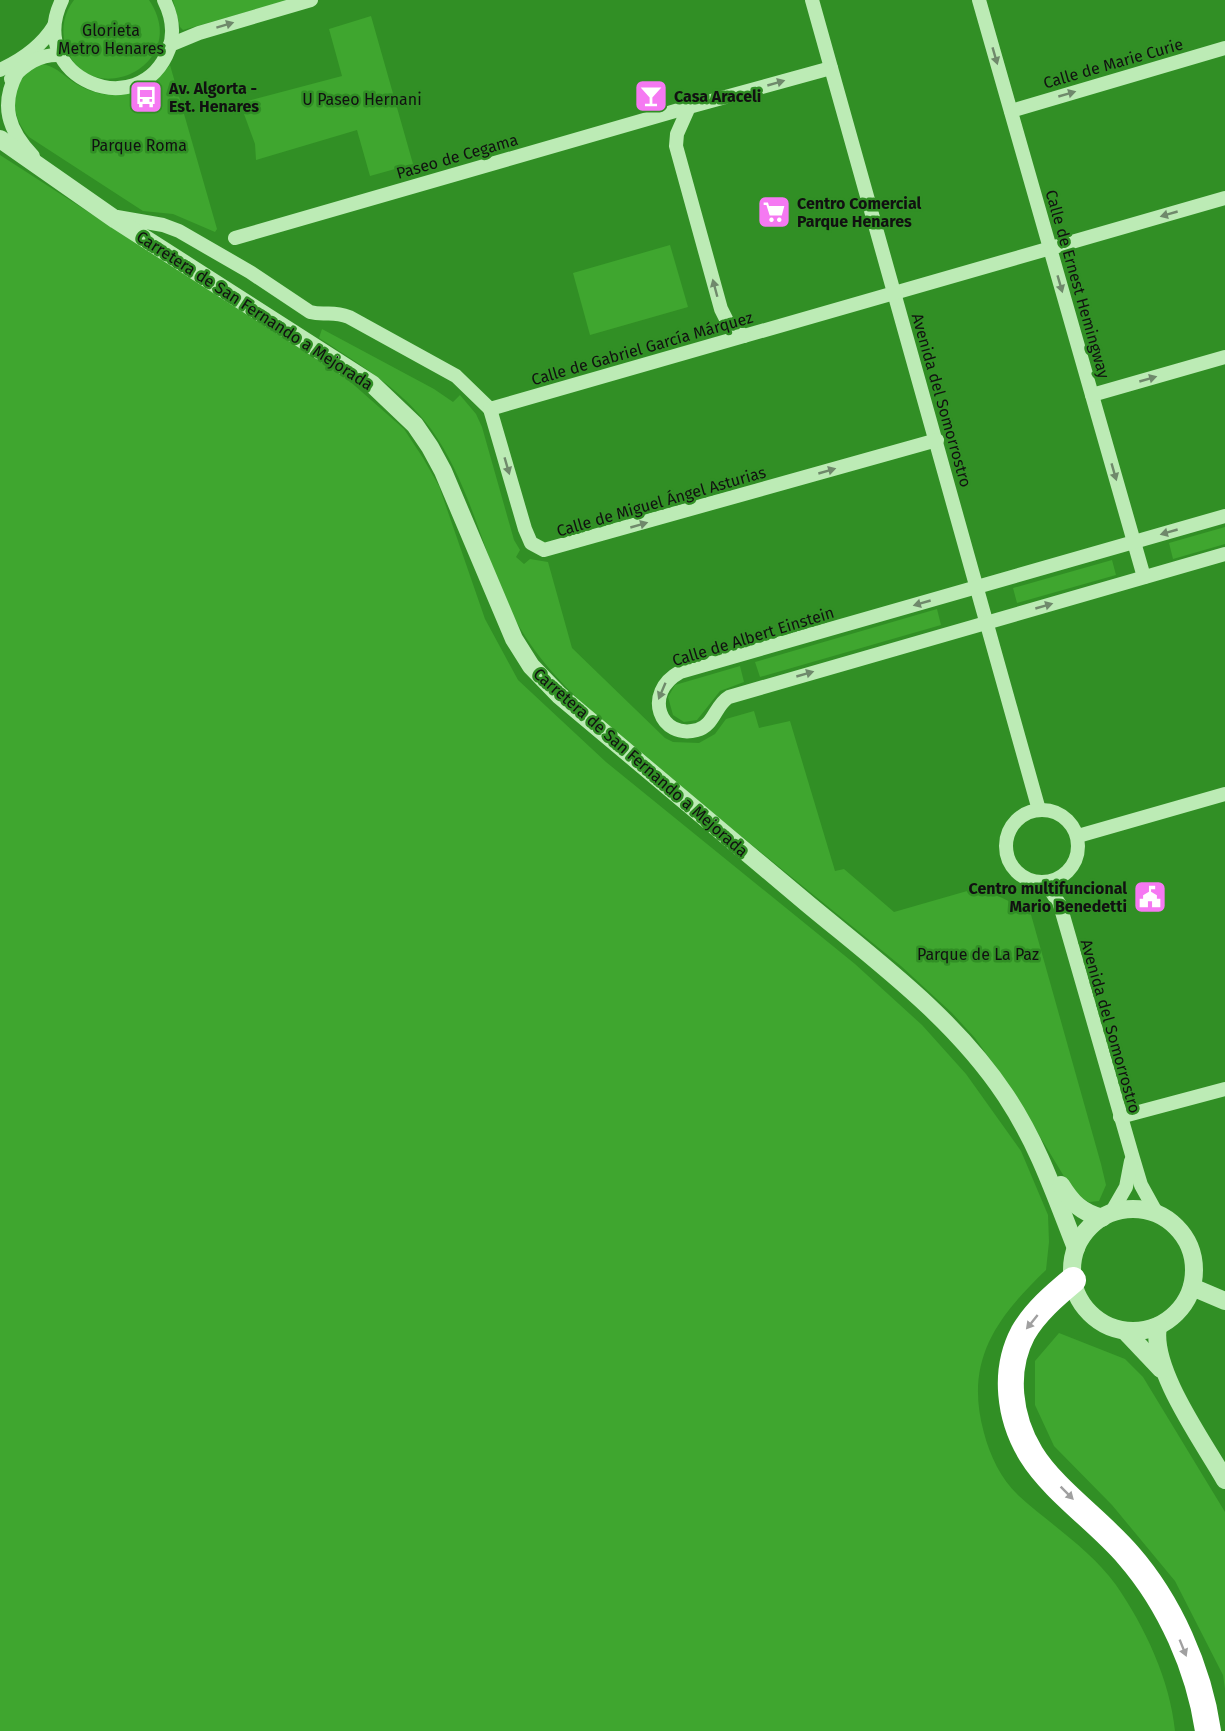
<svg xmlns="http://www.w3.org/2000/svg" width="1225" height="1731" font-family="'Fira Sans',sans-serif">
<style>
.green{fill:#3fa62f}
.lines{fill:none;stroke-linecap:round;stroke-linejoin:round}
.minor{stroke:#bcebb5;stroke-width:14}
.tertiary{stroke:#bcebb5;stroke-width:18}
.motorway{stroke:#fff;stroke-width:26}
.oneway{fill:#6f896b}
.oneway2{fill:#a0a0a0}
.labels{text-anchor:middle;stroke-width:5;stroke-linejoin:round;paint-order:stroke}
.park-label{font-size:16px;fill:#111;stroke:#318f25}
.street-label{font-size:16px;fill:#111;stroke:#318f25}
.poi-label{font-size:16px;font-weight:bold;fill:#111;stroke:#318f25;text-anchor:start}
</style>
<rect width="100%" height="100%" fill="#318f25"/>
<!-- green -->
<g class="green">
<path d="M 74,0 L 149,0 C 194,67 85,114 65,44 C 61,28 64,13 74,0 Z"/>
<path d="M 173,0 L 289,0 L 183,30 L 180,27 Z"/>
<path d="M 371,16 L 413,164 L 370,176 L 357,130 L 256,160 L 255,144 L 240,103 L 342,76 L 329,29 Z"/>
<path d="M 41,64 C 58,66 67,80 82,87 C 115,104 147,92 170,65 L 217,229 L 215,232 L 173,214 L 143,211 L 29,137 C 15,120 14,109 14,88 L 32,67 Z"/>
<path d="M 0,155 L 346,378 L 404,429 L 423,458 L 439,486 L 485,619 L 518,680 L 606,762 L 855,964 L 922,1025 L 966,1074 L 1021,1151 L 1048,1215 L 1049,1242 L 1046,1270 C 996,1318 964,1361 984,1433 C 990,1456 1001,1479 1019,1496 C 1051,1525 1090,1549 1116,1585 C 1145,1627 1170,1680 1175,1731 L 0,1731 Z"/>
<path d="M 670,245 L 688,307 L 590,335 L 573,273 Z"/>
<path d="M 322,329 L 434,389 L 453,402 L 460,395 L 476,414 L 482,427 L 514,540 L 520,550 L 516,557 L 524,564 L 530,559 L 548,562 L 572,648 L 665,738 L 673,742 L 699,743 L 715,734 L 726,719 L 754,711 L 759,728 L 790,721 L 835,871 L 844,869 L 894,912 L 988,885 L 998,896 L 1030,911 L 1101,1164 L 1106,1185 L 1099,1201 L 1089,1202 L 1078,1196 L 1068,1183 L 1010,1087 L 975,1038 L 952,1013 L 901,966 L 608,728 C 574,696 539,663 516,621 C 484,560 472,486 431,429 C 402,389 359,364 319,338 Z"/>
<path d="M 1225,527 L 1225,544 L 1173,559 L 1169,543 Z"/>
<path d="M 1112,560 L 1116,575 L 1017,603 L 1013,588 Z"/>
<path d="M 937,609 L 941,625 L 760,677 L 755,662 Z"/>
<path d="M 740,666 L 744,682 L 720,691 L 697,720 L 684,722 L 673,715 L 668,697 L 675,685 Z"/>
<path d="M 1059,1333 L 1125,1359 L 1143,1377 L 1225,1512 L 1225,1689 L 1223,1675 L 1175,1581 L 1112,1505 L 1054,1446 L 1035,1405 L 1035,1361 Z"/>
</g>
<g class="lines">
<!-- minor -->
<g class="minor">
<path d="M 62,0 C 24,78 140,126 169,49 C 175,32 172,16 164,0"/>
<path d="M 812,0 L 1039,810"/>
<path d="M 979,0 L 1144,577"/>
<path d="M 170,45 L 199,33 L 311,0"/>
<path d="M 0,70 C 22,60 41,47 54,26"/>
<path d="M 17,73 C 0,105 8,130 33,156"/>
<path d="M 11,79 C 25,64 39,54 60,55"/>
<path d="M 1011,111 L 1225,48"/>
<path d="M 117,217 L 163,225 L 179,231 L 250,272 L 310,312 C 325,316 331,310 349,317 L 456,376 L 490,409 L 1225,198"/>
<path d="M 235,238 L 689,107"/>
<path d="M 744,336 L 729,325 L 721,309 L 676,146 L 677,134 L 689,107 L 831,68"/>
<path d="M 1092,395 L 1225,357"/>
<path d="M 490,409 L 525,529 L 531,543 L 544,550 L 937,440"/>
<path d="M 1225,516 L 680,672 C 642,693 660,740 697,730 C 714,726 715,705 729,697 L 1225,554"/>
<circle cx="1042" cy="846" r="36"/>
<path d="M 1078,836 L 1225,794"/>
<path d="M 1046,883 L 1060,905 L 1132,1155 L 1141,1185 L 1157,1214"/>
<path d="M 1120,1117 L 1225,1089"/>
<path d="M 1111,1213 L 1126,1187 L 1131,1161"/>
</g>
<!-- tertiary -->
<g class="tertiary">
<path d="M 0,139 L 116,220 L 372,384 L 415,425 L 430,447 L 443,471 L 514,639 L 531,666 L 559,695 C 642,765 725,835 809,905 C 879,963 955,1019 1006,1096 C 1039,1146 1055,1195 1076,1248"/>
<path d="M 1061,1185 C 1072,1203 1081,1212 1102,1218"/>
<circle cx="1133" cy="1270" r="61"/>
<path d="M 1192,1287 L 1225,1301"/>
<path d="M 1158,1326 C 1150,1369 1203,1441 1225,1480"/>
<path d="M 1125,1331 L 1161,1369"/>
</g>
<!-- motorway -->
<path class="motorway" d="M 1073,1280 C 1055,1295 1035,1312 1023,1333 C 1003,1371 1009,1418 1031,1454 C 1053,1490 1100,1522 1128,1555 C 1170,1603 1199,1669 1208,1731"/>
</g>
<!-- one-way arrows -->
<defs><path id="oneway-solid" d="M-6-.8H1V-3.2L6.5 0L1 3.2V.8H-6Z" transform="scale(1.5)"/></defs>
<g class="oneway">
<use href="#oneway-solid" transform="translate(225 25) rotate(-17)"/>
<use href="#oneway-solid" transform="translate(995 56) rotate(74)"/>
<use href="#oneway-solid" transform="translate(776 83) rotate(-16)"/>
<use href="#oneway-solid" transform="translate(1067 94) rotate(-16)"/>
<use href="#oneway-solid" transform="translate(1169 214) rotate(164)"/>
<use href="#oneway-solid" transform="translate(1060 284) rotate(74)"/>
<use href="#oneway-solid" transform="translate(715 288) rotate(-105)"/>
<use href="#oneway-solid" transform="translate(1148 379) rotate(-16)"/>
<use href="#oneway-solid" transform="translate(507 466) rotate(74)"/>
<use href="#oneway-solid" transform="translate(827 471) rotate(-16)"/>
<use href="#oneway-solid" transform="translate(1114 472) rotate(74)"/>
<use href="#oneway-solid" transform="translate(639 525) rotate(-16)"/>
<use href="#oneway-solid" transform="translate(1169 532) rotate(164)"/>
<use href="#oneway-solid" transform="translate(922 603) rotate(164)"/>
<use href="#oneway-solid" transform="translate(1044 606) rotate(-16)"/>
<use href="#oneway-solid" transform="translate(805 674) rotate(-16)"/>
<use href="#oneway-solid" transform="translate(662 691) rotate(113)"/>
</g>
<g class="oneway2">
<use href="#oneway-solid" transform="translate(1032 1322) rotate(129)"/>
<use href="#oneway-solid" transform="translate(1067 1493) rotate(45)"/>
<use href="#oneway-solid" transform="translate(1183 1648) rotate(68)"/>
</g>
<!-- icons -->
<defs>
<g id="bar-square" transform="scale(1.725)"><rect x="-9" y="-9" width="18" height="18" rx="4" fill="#f579f2" stroke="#318f25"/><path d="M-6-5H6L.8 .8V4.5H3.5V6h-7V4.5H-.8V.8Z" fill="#fff"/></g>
<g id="bus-square" transform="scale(1.725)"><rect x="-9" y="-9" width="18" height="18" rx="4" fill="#f579f2" stroke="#318f25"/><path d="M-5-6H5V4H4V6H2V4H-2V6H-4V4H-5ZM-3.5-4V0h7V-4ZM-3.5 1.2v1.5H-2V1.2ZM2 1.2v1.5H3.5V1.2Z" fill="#fff"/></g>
<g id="supermarket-square" transform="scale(1.725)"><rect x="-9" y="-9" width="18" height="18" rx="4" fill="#f579f2" stroke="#318f25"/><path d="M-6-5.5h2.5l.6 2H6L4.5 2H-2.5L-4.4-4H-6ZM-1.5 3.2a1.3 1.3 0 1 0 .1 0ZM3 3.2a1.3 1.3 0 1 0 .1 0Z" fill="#fff"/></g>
<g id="civic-square" transform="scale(1.725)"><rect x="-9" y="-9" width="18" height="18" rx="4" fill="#f579f2" stroke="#318f25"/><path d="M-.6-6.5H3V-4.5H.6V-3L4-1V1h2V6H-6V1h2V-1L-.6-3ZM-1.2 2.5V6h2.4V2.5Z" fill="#fff"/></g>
</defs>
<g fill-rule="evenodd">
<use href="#bar-square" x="651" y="96"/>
<use href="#bus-square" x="146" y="97"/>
<use href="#supermarket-square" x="774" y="212"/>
<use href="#civic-square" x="1150" y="897"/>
</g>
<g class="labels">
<!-- park labels -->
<g class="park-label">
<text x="111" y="36">Glorieta<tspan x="111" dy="18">Metro Henares</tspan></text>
<text x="362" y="105">U Paseo Hernani</text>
<text x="139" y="151">Parque Roma</text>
<text x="978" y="960">Parque de La Paz</text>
</g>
<!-- street labels -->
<g class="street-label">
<text transform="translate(1113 63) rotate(-16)" y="6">Calle de Marie Curie</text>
<text transform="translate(457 156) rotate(-16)" y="6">Paseo de Cegama</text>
<text transform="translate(1078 284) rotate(74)" y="6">Calle de Ernest Hemingway</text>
<text transform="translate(255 310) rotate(33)" y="6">Carretera de San Fernando a Mejorada</text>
<text transform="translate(642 348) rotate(-16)" y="6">Calle de Gabriel García Márquez</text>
<text transform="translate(942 400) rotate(74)" y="6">Avenida del Somorrostro</text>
<text transform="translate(661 501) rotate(-16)" y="6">Calle de Miguel Ángel Asturias</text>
<text transform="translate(753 636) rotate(-17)" y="6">Calle de Albert Einstein</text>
<text transform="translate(641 762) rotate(41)" y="6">Carretera de San Fernando a Mejorada</text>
<text transform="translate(1111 1026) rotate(74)" y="6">Avenida del Somorrostro</text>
</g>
<!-- poi labels -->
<g class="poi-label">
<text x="169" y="94">Av. Algorta -<tspan x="169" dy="18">Est. Henares</tspan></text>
<text x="674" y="102">Casa Araceli</text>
<text x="797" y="209">Centro Comercial<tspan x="797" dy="18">Parque Henares</tspan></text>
<text x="1127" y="894" text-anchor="end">Centro multifuncional<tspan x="1127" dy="18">Mario Benedetti</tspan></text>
</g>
</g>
</svg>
